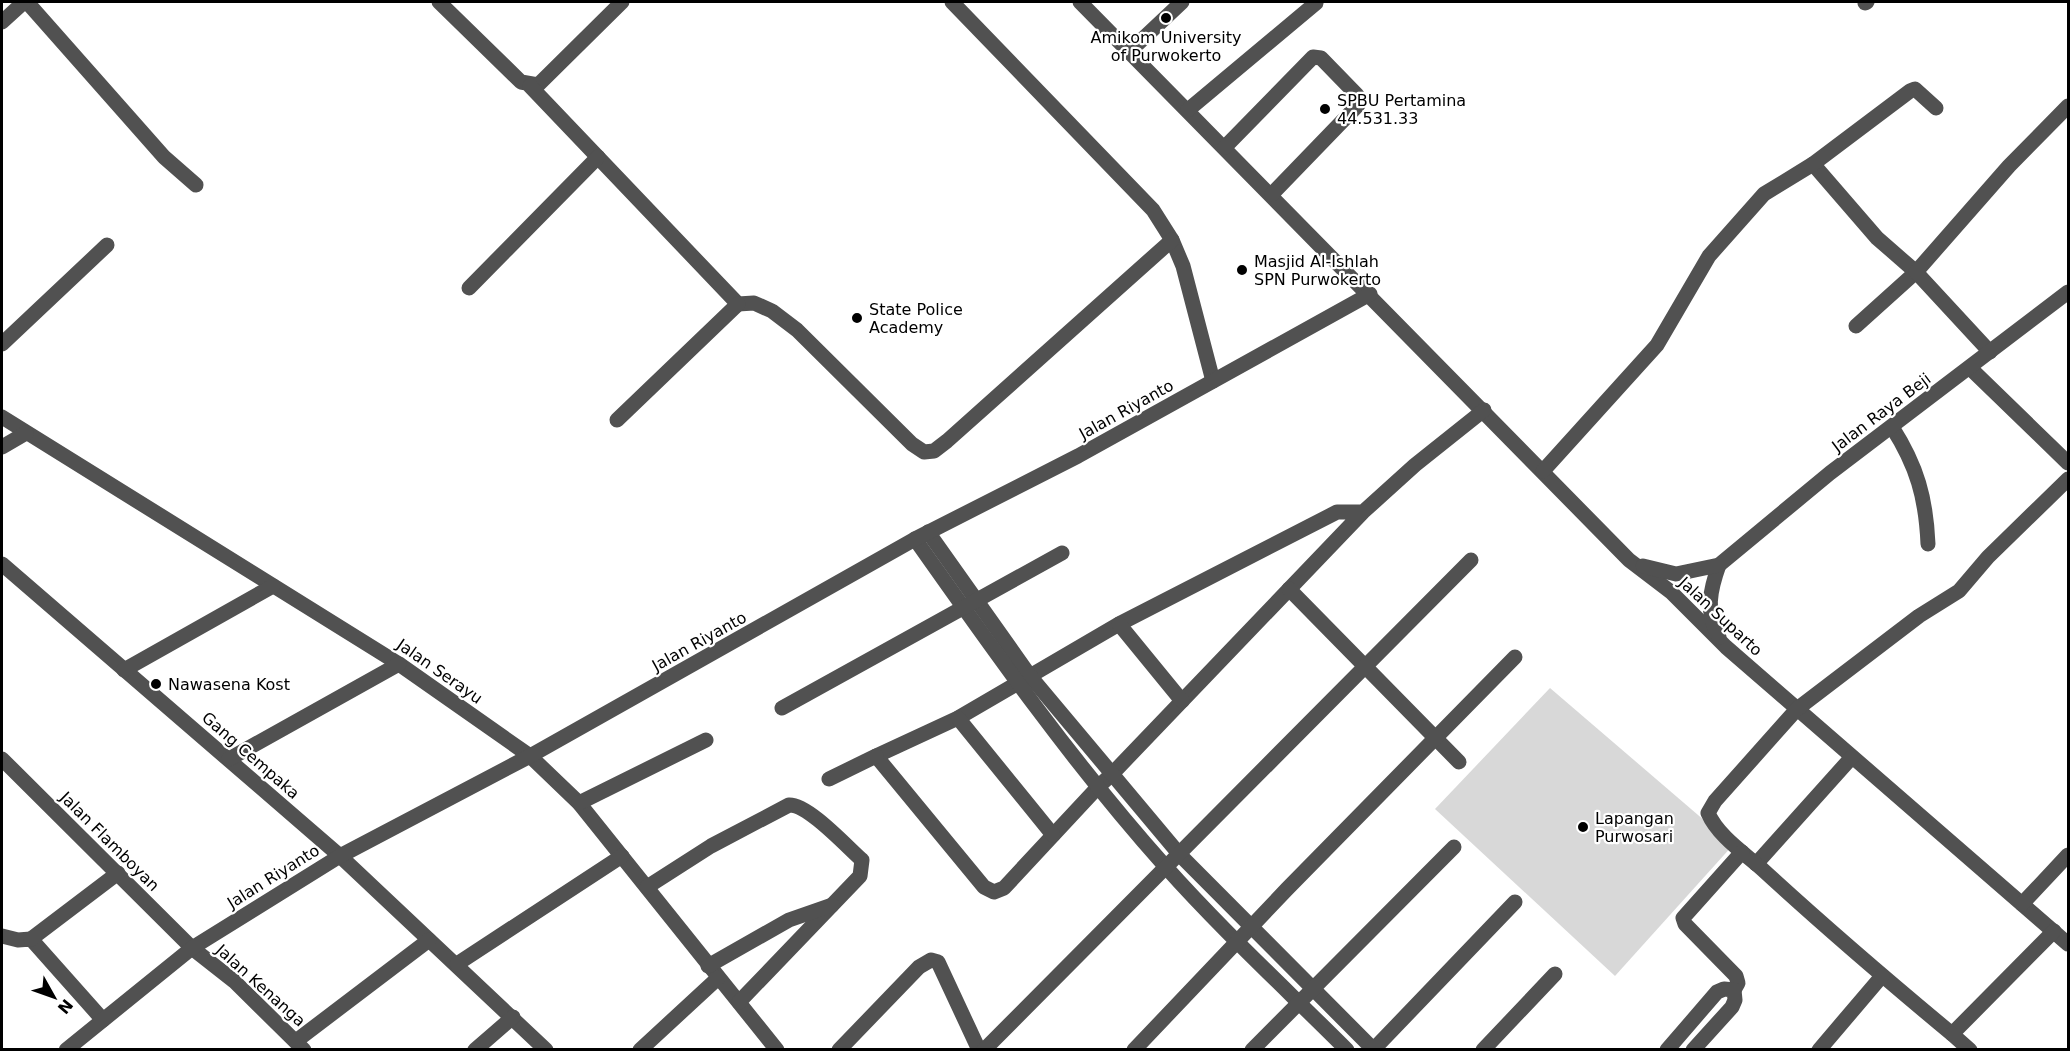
<svg xmlns="http://www.w3.org/2000/svg" width="2070" height="1051" font-family="'DejaVu Sans',sans-serif">
<style>
.park{fill:#d8d8d8}
.lines{fill:none;stroke-linecap:round;stroke-linejoin:round}
.minor{stroke:#515151;stroke-width:15}
.poi-dot{fill:#000;stroke:#fff;stroke-width:2}
.labels{text-anchor:middle;stroke-width:4.5;stroke-linejoin:round;paint-order:stroke}
.poi-label{font-size:16px;fill:#000;stroke:#fff;text-anchor:start}
.street-label{font-size:16px;fill:#000;stroke:#fff}
</style>
<rect width="100%" height="100%" fill="#fff"/>
<!-- park -->
<path class="park" d="M 1550,688 L 1733,845 L 1615,976 L 1435,809 Z"/>
<g class="lines">
<!-- minor -->
<g class="minor">
<path d="M 27,2 L 164,157 L 196,185"/>
<path d="M 439,2 L 521,82 L 538,85 L 622,2"/>
<path d="M 952,2 L 1153,210 L 1172,240 L 1183,266 L 1213,381"/>
<path d="M 1080,2 L 1629,560 L 1671,592 L 1726,647 L 2068,944"/>
<path d="M 1865,3 L 1867,2"/>
<path d="M 2,22 L 24,2"/>
<path d="M 1130,51 L 1182,2"/>
<path d="M 530,86 L 738,304 L 754,303 L 772,311 L 797,330 L 912,444 L 924,452 L 934,451 L 947,441 L 1172,240"/>
<path d="M 1188,110 L 1316,3"/>
<path d="M 1225,147 L 1313,57 L 1321,58 L 1357,95 L 1358,105 L 1272,194"/>
<path d="M 1813,164 L 1877,238 L 1916,272 L 1856,326"/>
<path d="M 469,288 L 598,157"/>
<path d="M 2,344 L 107,245"/>
<path d="M 1990,352 L 1916,272 L 2009,166 L 2068,106"/>
<path d="M 1970,368 L 2068,463"/>
<path d="M 2,417 L 399,664 L 530,756 L 579,803 L 777,1050"/>
<path d="M 617,420 L 738,304"/>
<path d="M 1892,427 C 1917,466 1926,498 1928,544"/>
<path d="M 2,447 L 26,433"/>
<path d="M 1543,471 L 1657,345 L 1709,256 L 1764,194 L 1813,164 L 1910,91 L 1915,89 L 1936,108"/>
<path d="M 1363,512 L 1337,512 L 1119,624 L 958,718 L 876,756 L 984,887 L 994,892 L 1004,888 L 1098,787 L 1112,774 L 1363,512 L 1415,465 L 1484,410"/>
<path d="M 928,532 L 1030,676 L 1180,855 L 1374,1050"/>
<path d="M 915,539 C 994,651 1073,763 1165,866 C 1222,930 1286,989 1347,1050"/>
<path d="M 2,564 L 340,856 L 546,1050"/>
<path d="M 1719,565 C 1710,590 1705,612 1719,637"/>
<path d="M 1643,566 L 1676,574 L 1719,565 L 1830,473 L 2068,292"/>
<path d="M 1289,589 L 1459,762"/>
<path d="M 1119,624 L 1182,701"/>
<path d="M 124,670 L 273,586"/>
<path d="M 782,708 L 1062,553"/>
<path d="M 958,718 L 1053,835"/>
<path d="M 2,759 L 192,948 L 234,981 L 304,1050"/>
<path d="M 229,759 L 399,664"/>
<path d="M 829,779 L 876,756"/>
<path d="M 579,803 L 706,740"/>
<path d="M 1756,864 L 1852,757"/>
<path d="M 647,887 L 711,846 L 789,805 C 808,804 847,847 862,860 L 860,876 L 739,1002"/>
<path d="M 2022,904 L 2068,855"/>
<path d="M 2054,931 L 1952,1034 C 1887,980 1824,926 1762,869 C 1744,853 1718,836 1708,813 L 1715,801 L 1797,709 L 1919,616 L 1959,591 L 1988,557 L 2068,479"/>
<path d="M 2,936 L 18,940 L 31,939 L 103,1020"/>
<path d="M 31,939 L 118,873"/>
<path d="M 457,964 L 622,856"/>
<path d="M 708,966 L 789,920 L 832,905"/>
<path d="M 1734,990 L 1738,983 L 1736,976 L 1685,924 L 1683,918 L 1742,852"/>
<path d="M 1952,1034 L 1970,1050"/>
<path d="M 296,1041 L 429,940"/>
<path d="M 66,1050 L 192,948 L 340,856 L 530,756 L 915,539 L 1078,456 L 1370,294"/>
<path d="M 475,1050 L 513,1017"/>
<path d="M 640,1050 L 718,978"/>
<path d="M 839,1050 L 919,967 L 931,960 L 938,962 L 979,1050"/>
<path d="M 984,1050 L 1471,560"/>
<path d="M 1134,1050 L 1287,889 L 1515,657"/>
<path d="M 1252,1050 L 1454,847"/>
<path d="M 1373,1050 L 1515,902"/>
<path d="M 1483,1050 L 1555,974"/>
<path d="M 1667,1050 L 1717,992 L 1724,989 L 1734,990 L 1735,1000 L 1732,1007 L 1693,1050"/>
<path d="M 1819,1050 L 1882,976"/>
</g>
</g>
<!-- markers -->
<g class="poi-dot">
<circle cx="1166" cy="18" r="6"/>
<circle cx="1325" cy="109" r="6"/>
<circle cx="1242" cy="270" r="6"/>
<circle cx="857" cy="318" r="6"/>
<circle cx="156" cy="684" r="6"/>
<circle cx="1583" cy="827" r="6"/>
</g>
<g class="labels">
<!-- poi labels -->
<g class="poi-label">
<text x="1166" y="43" text-anchor="middle">Amikom University<tspan x="1166" dy="18">of Purwokerto</tspan></text>
<text x="1337" y="106">SPBU Pertamina<tspan x="1337" dy="18">44.531.33</tspan></text>
<text x="1254" y="267">Masjid Al-Ishlah<tspan x="1254" dy="18">SPN Purwokerto</tspan></text>
<text x="869" y="315">State Police<tspan x="869" dy="18">Academy</tspan></text>
<text x="168" y="690">Nawasena Kost</text>
<text x="1595" y="824">Lapangan<tspan x="1595" dy="18">Purwosari</tspan></text>
</g>
<!-- street labels -->
<g class="street-label">
<text transform="translate(1126 409) rotate(-29)" y="6">Jalan Riyanto</text>
<text transform="translate(1881 412) rotate(-37)" y="6">Jalan Raya Beji</text>
<text transform="translate(1721 616) rotate(43)" y="6">Jalan Suparto</text>
<text transform="translate(699 641) rotate(-29)" y="6">Jalan Riyanto</text>
<text transform="translate(440 671) rotate(35)" y="6">Jalan Serayu</text>
<text transform="translate(251 755) rotate(41)" y="6">Gang Cempaka</text>
<text transform="translate(110 841) rotate(45)" y="6">Jalan Flamboyan</text>
<text transform="translate(273 876) rotate(-32)" y="6">Jalan Riyanto</text>
<text transform="translate(261 985) rotate(42)" y="6">Jalan Kenanga</text>
</g>
</g>
<!-- border -->
<rect width="2070" height="1051" fill="none" stroke="#000000" stroke-width="6"/>
<!-- north arrow -->
<g transform="translate(54 997) rotate(130)" stroke="#ffffff" stroke-width="4.5" paint-order="stroke">
<path d="M0-4.5L10 22L0 15L-10 22Z" fill="#000000"/>
<text y="-9" font-size="16" font-weight="bold" text-anchor="middle" fill="#000000">N</text>
</g>
</svg>
